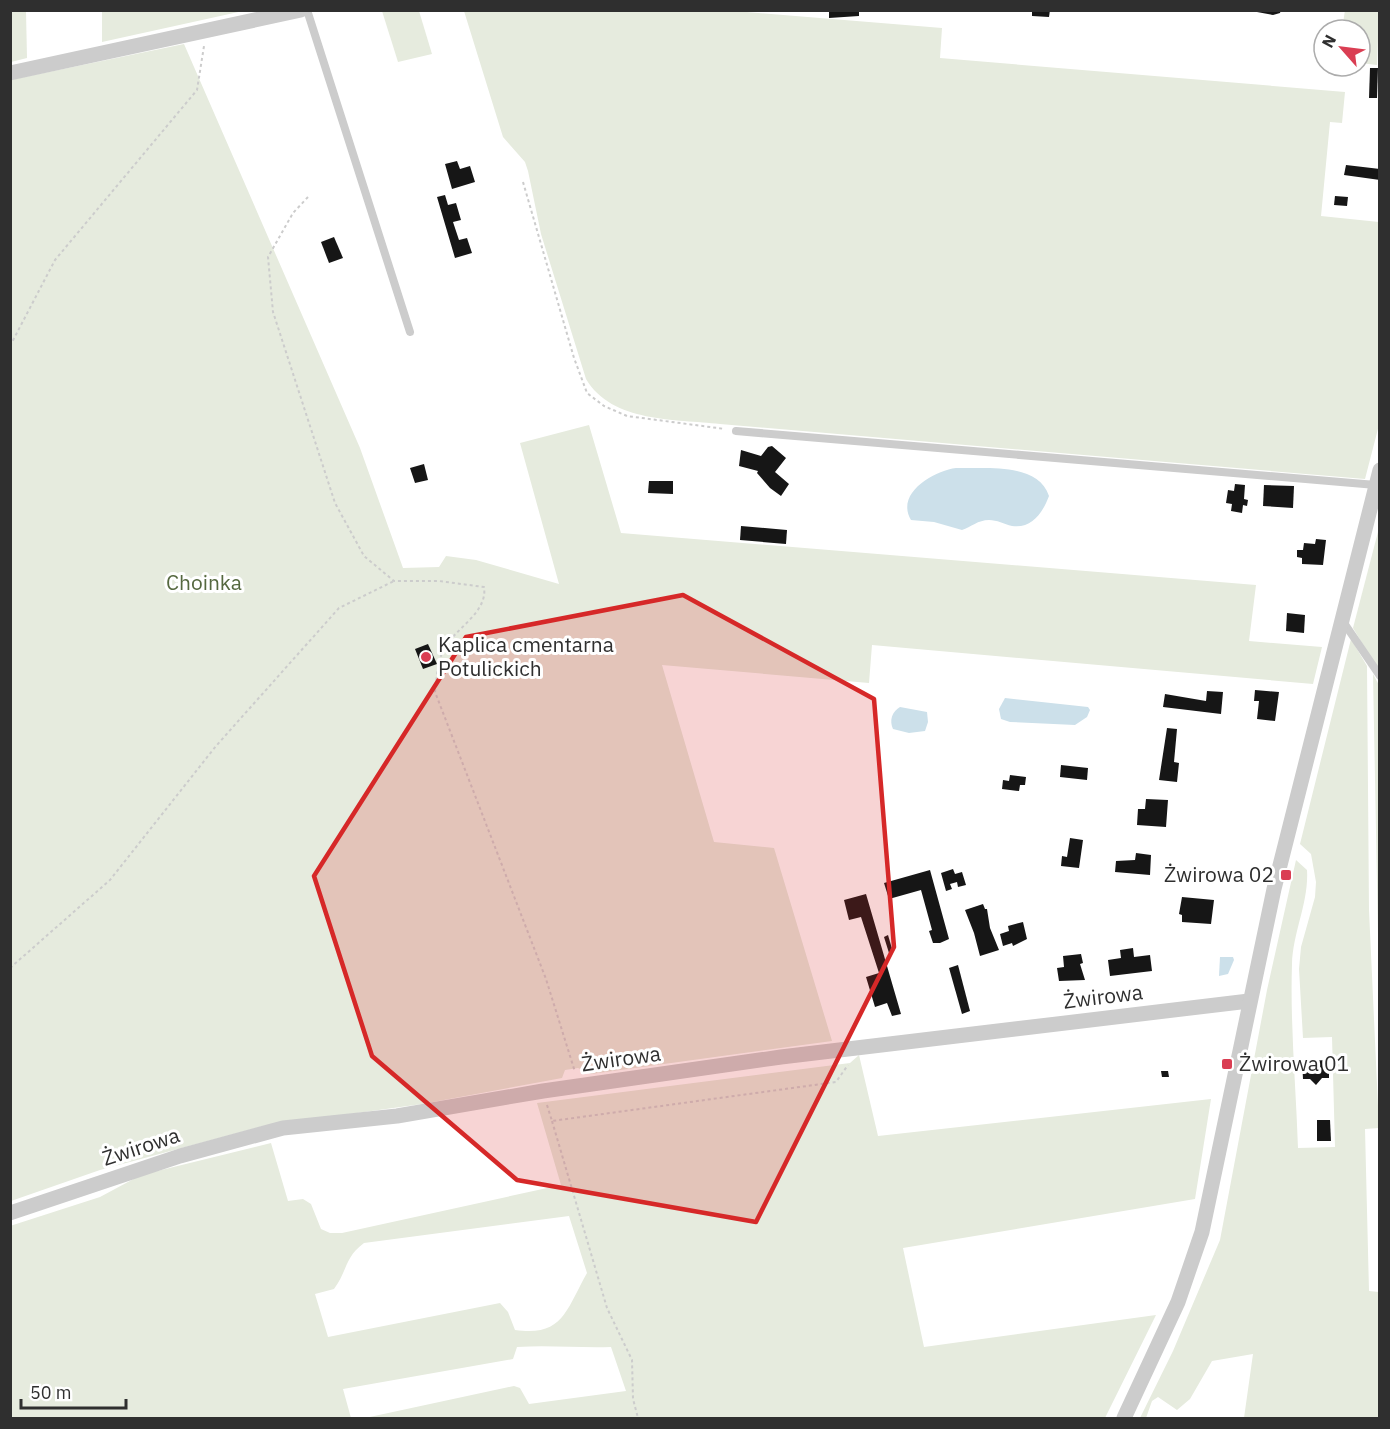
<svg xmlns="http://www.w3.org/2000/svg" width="1390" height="1429" font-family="'IBM Plex Sans',sans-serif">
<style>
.green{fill:#e6ebde;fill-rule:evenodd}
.water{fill:#cce0ea}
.building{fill:#161616}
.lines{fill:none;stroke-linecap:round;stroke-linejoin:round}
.path{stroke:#ccc;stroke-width:2;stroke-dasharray:3 3;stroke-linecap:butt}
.lane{stroke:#ccc;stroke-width:8}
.street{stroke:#ccc;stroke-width:15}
.marked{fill:#d62828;fill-opacity:0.2;stroke:#d62828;stroke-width:4.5;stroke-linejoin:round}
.poi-dot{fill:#da3e53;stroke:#fff;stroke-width:2}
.labels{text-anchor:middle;stroke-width:6;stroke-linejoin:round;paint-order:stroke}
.park-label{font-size:21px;fill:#55683f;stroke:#fff}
.poi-label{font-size:21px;fill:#2f2f2f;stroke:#fff;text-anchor:start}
.street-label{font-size:21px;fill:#2f2f2f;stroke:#fff}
</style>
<rect width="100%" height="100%" fill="#fff"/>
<!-- green -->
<g class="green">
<path d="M 102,10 L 243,10 L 243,11 L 102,42 Z"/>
<path d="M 1345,10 L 1379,11 L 1377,65 L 1360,63 L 1360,30 L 1342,30 Z"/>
<path d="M 10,11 L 26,11 L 27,58 L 11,62 Z"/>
<path d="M 382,11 L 419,11 L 432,54 L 398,62 Z"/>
<path d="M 735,11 L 942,28 L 940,58 L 1345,92 L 1342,123 L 1330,122 L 1321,216 L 1379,222 L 1380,421 L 1365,479 L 720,424 C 676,419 612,423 586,379 L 541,234 L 528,171 L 525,162 L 503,137 L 464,11 Z"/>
<path d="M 184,44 L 360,448 L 403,568 L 439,567 L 446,556 L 476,560 L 559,584 L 520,443 L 589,425 L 621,533 L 1256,585 L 1249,641 L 1322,647 L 1313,684 L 872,645 L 869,683 L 662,665 L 714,842 L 774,848 L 832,1041 L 591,1074 L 578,1068 L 565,1070 L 562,1078 L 422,1104 L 263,1126 L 100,1170 L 11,1201 L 10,80 Z"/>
<path d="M 1379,528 L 1379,671 L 1353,628 Z"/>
<path d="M 1351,639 L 1367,666 L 1369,910 L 1379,1128 L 1365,1129 L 1369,1291 L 1379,1292 L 1379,1418 L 1244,1418 L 1253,1354 L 1212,1361 L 1190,1399 L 1177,1410 L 1158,1397 L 1152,1401 L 1146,1418 L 1140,1418 L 1173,1351 L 1220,1240 L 1267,990 L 1296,860 L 1307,870 C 1309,902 1293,932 1292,964 C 1290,1025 1296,1087 1298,1148 L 1335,1147 L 1332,1037 L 1303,1038 L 1299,969 L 1301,947 L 1315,897 L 1316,882 L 1311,854 L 1300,844 Z"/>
<path d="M 1373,674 L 1379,685 L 1379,988 Z"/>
<path d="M 859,1055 L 878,1136 L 1211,1099 L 1195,1199 L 903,1248 L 924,1347 L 1156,1315 L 1105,1418 L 365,1418 L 514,1386 L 520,1388 L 529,1404 L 626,1391 L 611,1347 C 579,1348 549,1345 517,1347 L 513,1359 L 343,1389 L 351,1418 L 11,1418 L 10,1226 L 100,1197 L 141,1175 L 271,1143 L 288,1201 L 303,1199 L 311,1204 L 321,1229 L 330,1233 L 342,1233 L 561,1185 L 537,1103 L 850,1063 ZM 569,1216 L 587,1273 C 566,1310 563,1337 515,1330 L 508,1312 L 500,1303 L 328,1337 L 315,1294 L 334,1289 C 348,1270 344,1258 364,1243 Z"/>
</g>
<!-- water -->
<g class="water">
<path d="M 956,468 C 985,469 1038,462 1049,496 C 1043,512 1032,529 1012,526 C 1004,524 997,520 989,520 C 978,520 971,527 962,530 L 934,522 L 911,520 C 895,493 934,471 956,468 Z"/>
<path d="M 1005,698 L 1088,707 L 1090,710 L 1087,717 L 1075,725 L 1010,722 L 1001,719 L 999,709 Z"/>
<path d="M 900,707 L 927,712 L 928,722 L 925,731 L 909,733 L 893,729 C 889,720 892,712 900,707 Z"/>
<path d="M 1220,957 L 1233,957 L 1234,960 L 1228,974 L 1219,976 Z"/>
</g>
<!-- building -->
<g class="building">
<path d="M 829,10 L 859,10 L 859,16 L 829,18 Z"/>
<path d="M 1032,10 L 1050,10 L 1049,17 L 1032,16 Z"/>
<path d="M 1246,10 L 1281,10 L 1280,13 L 1273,15 Z"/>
<path d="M 1370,68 L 1378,68 L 1377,98 L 1369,98 Z"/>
<path d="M 457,161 L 460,169 L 470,166 L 475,182 L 452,189 L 445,164 Z"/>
<path d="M 1346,165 L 1380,169 L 1380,180 L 1344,175 Z"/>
<path d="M 445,195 L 448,205 L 456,203 L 461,220 L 453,222 L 459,240 L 467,238 L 472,253 L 455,258 L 437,197 Z"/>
<path d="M 1335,196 L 1348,197 L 1347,206 L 1334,205 Z"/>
<path d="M 334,237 L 343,258 L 329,263 L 321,242 Z"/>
<path d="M 772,446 L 786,458 L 775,472 L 789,484 L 781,496 L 770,488 L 757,473 L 758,471 L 739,466 L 741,450 L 761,456 L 768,447 Z"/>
<path d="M 424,464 L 428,480 L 415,483 L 410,468 Z"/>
<path d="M 649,481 L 673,481 L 673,494 L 648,493 Z"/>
<path d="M 1235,484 L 1245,485 L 1244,499 L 1248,500 L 1247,506 L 1243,505 L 1242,513 L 1231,511 L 1232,504 L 1226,503 L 1228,490 L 1234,491 Z"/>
<path d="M 1264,485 L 1294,486 L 1293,508 L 1263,506 Z"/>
<path d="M 741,526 L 787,530 L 786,544 L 740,540 Z"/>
<path d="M 1316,539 L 1326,540 L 1323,565 L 1302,564 L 1302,558 L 1297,557 L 1297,550 L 1303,550 L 1304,543 L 1315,544 Z"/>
<path d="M 1287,613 L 1305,615 L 1304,633 L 1286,631 Z"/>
<path d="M 428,644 L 437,664 L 423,669 L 415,649 Z"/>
<path d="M 1255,690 L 1279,692 L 1275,721 L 1257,719 L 1259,701 L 1254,701 Z"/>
<path d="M 1207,691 L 1223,692 L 1221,714 L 1163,707 L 1165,694 L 1206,701 Z"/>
<path d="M 1167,728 L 1177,729 L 1174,762 L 1179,763 L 1177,782 L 1159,780 Z"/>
<path d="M 1061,765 L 1088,768 L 1087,780 L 1060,777 Z"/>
<path d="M 1010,775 L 1026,777 L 1025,785 L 1020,785 L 1019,791 L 1002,789 L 1003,780 L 1009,781 Z"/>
<path d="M 1146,799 L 1168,800 L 1166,827 L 1137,825 L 1138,809 L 1145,809 Z"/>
<path d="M 1070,838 L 1083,840 L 1079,868 L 1061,866 L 1062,856 L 1067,857 Z"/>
<path d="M 1136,853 L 1151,855 L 1150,875 L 1115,872 L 1116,861 L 1135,860 Z"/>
<path d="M 953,869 L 955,874 L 962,872 L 966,885 L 958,887 L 957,882 L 950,884 L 952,889 L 946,891 L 941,873 Z"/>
<path d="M 930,870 L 949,939 L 940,943 L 933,943 L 929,931 L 932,930 L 921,890 L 889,899 L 884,883 Z"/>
<path d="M 866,894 L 901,1014 L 892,1016 L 887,1003 L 875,1007 L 866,977 L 879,973 L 861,917 L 849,920 L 844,900 Z"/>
<path d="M 1182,897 L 1214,900 L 1211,924 L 1182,922 L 1182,915 L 1179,914 Z"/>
<path d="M 983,904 L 985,909 L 987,909 L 990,928 L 999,950 L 980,956 L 974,933 L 981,930 L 974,933 L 965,910 Z"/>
<path d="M 1023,922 L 1027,939 L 1013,946 L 1012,943 L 1003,946 L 1000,934 L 1009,931 L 1008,926 Z"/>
<path d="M 888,935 L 893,952 L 889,953 L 884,937 Z"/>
<path d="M 1133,948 L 1134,957 L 1150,955 L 1152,971 L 1110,976 L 1108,960 L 1121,958 L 1120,950 Z"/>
<path d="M 1081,954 L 1083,963 L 1080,964 L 1085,980 L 1059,981 L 1057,968 L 1064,967 L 1063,956 Z"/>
<path d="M 958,965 L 970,1011 L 962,1014 L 949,968 Z"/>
<path d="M 1329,1060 L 1329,1078 L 1322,1078 L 1316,1085 L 1310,1079 L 1303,1079 L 1302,1061 Z"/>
<path d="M 1161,1071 L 1168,1071 L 1169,1077 L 1162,1077 Z"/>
<path d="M 1317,1120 L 1330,1120 L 1331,1141 L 1317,1141 Z"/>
</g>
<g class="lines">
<!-- path -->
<g class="path">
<path d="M 523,182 L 574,358 L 587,393 L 604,406 L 627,416 L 725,429"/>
<path d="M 308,197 L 293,213 L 268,257 L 273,312 L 335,503 L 364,556 L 394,581 L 439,581 L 484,587 C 488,613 454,629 444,649 C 437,662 437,678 435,692 L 546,979 L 575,1072"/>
<path d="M 10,346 L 55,260 L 197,90 L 204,46"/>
<path d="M 10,968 L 110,880 L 216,746 L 339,608 L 394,581"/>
<path d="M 547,1105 L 552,1121 L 836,1082 L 848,1065"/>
<path d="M 552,1121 L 607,1308 L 632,1360 L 633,1399 L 638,1418"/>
</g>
<!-- lane -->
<g class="lane">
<path d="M 307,10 L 410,332"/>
<path d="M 736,431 L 1376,485"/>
<path d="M 1342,620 L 1380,676"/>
</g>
<!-- street -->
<g class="street">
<path d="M 10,73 L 301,10"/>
<path d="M 10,1213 L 180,1156 L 283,1128 L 397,1116 L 543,1091 L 781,1057 L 1249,1001"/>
<path d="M 1124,1418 L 1178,1302 L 1202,1232 L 1274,889 L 1380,470"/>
</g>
</g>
<!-- marked area -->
<path class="marked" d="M 683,595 L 874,699 L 894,947 L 756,1222 L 517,1180 L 372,1056 L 314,876 L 466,637 Z"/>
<!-- markers -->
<g class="poi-dot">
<circle cx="426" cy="657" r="6"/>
<rect x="1280" y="869" width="12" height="12" rx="3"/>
<rect x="1221" y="1058" width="12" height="12" rx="3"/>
</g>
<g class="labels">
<!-- park labels -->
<g class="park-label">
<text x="204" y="590">Choinka</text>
</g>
<!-- poi labels -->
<g class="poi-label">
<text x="438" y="652">Kaplica cmentarna<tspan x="438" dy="24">Potulickich</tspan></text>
<text x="1274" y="882" text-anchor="end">Żwirowa 02</text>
<text x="1239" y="1071">Żwirowa 01</text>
</g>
<!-- street labels -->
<g class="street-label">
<text transform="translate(1103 997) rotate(-7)" y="7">Żwirowa</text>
<text transform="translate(621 1059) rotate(-8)" y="7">Żwirowa</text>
<text transform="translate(141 1147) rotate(-18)" y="7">Żwirowa</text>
</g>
</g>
<!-- border -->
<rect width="1390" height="1429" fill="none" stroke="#2f2f2f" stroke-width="24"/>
<!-- north arrow -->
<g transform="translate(1342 48) rotate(298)"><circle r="28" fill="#ffffff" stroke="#acacac" stroke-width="1.5"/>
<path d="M0-4.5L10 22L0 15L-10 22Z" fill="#da3e53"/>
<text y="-9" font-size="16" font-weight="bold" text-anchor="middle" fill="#2f2f2f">N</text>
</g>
<!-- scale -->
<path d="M21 1399v9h105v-9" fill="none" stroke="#2f2f2f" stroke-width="3"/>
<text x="30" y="1399" font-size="18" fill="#2f2f2f" stroke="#ffffff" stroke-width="4.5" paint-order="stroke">50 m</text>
</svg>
